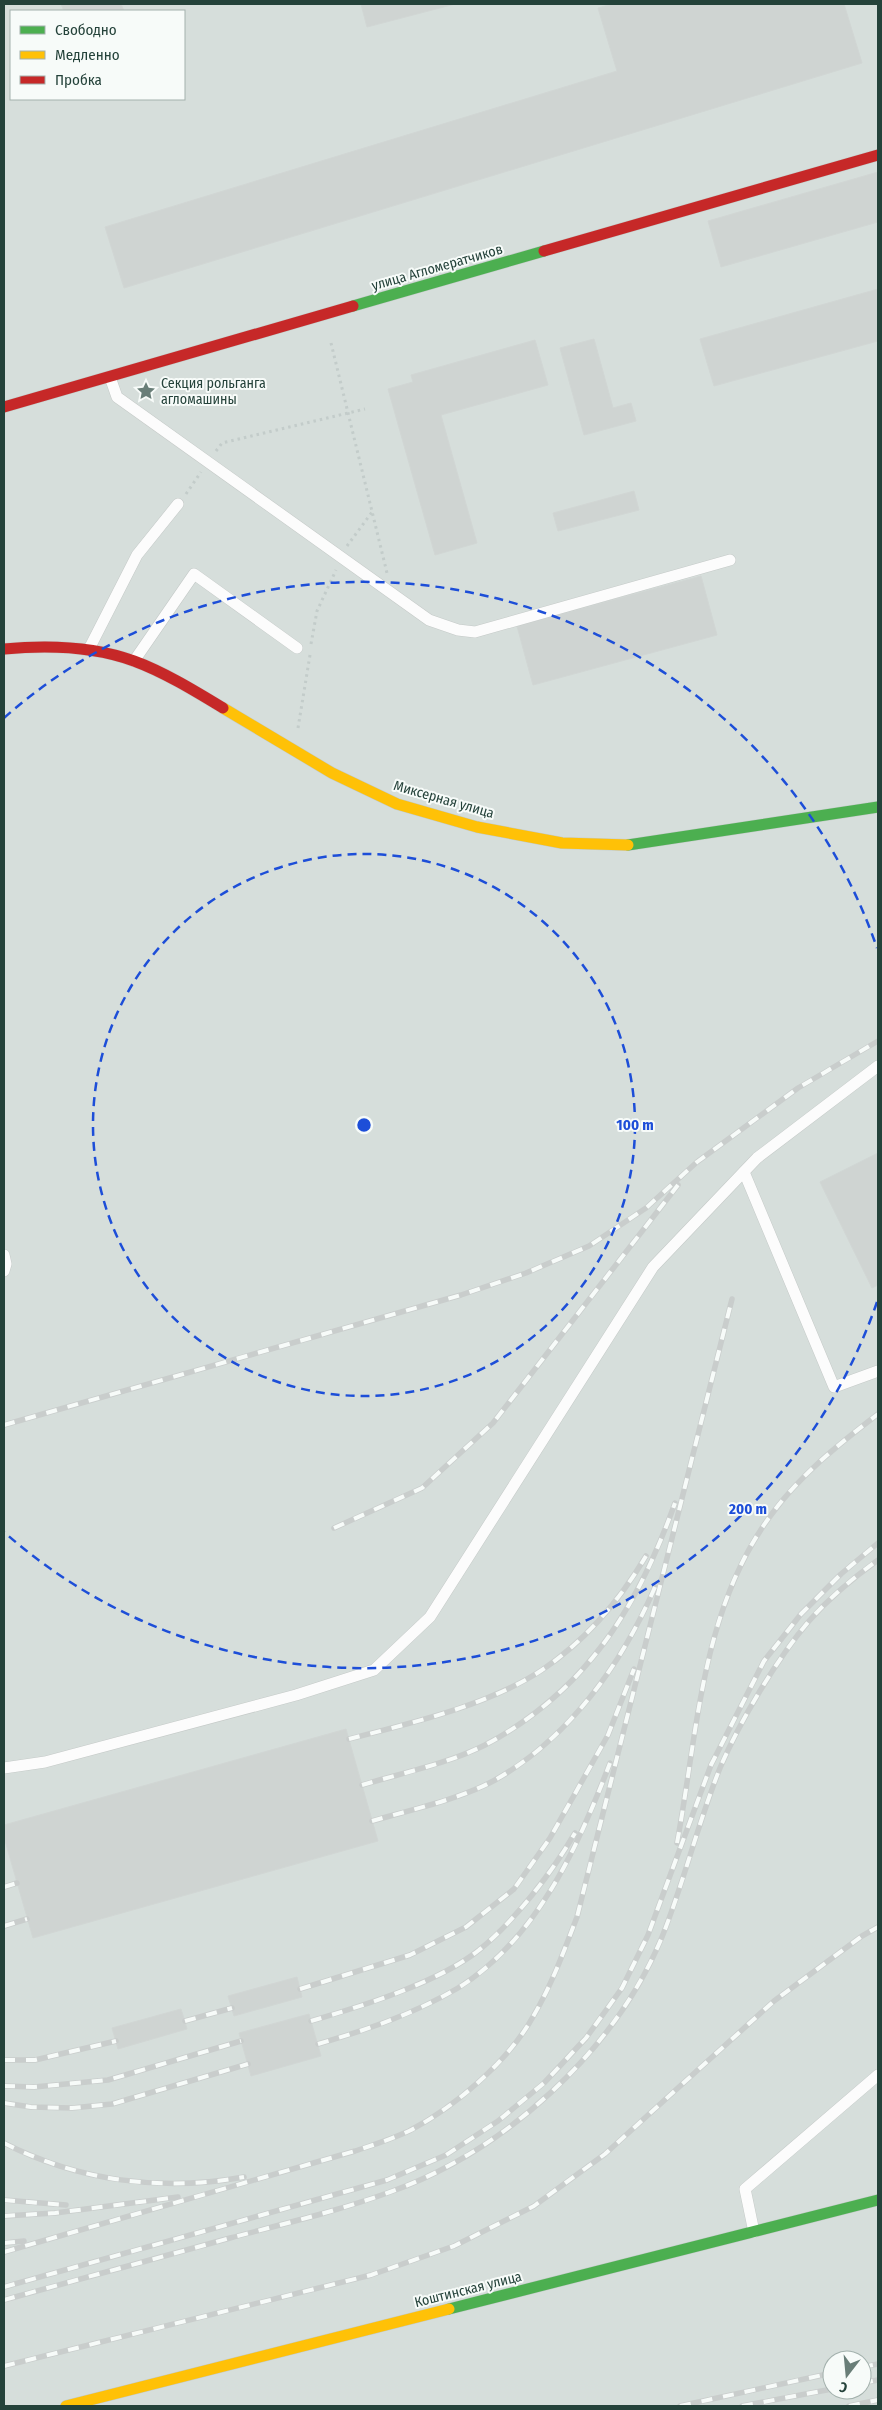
<svg xmlns="http://www.w3.org/2000/svg" width="882" height="2410" font-family="'Fira Sans Condensed',sans-serif">
<style>
.built{fill:#d6dedb;fill-rule:evenodd}
.building{fill:#cfd4d2;stroke:#d1d6d4}
.lines{fill:none;stroke-linecap:round;stroke-linejoin:round}
.lane-casing{stroke:#c5cac8;stroke-width:12}
.fast-casing{stroke:#c3cbc8;stroke-width:12}
.slow-casing{stroke:#c3cbc8;stroke-width:12}
.jam-casing{stroke:#c3cbc8;stroke-width:12}
.path{stroke:#c3ccca;stroke-width:3;stroke-dasharray:2.5 4;stroke-linecap:butt}
.lane{stroke:#fcfcfc;stroke-width:11}
.fast{stroke:#4caf50;stroke-width:11}
.slow{stroke:#ffc107;stroke-width:11}
.jam{stroke:#c62828;stroke-width:11}
.rail-casing{stroke:#c9cdcc;stroke-width:5.5}
.rail{stroke:#f7fbf9;stroke-width:4;stroke-dasharray:11;stroke-linecap:butt}
.ring{fill:none;stroke:#1d4ed8;stroke-width:2.5;stroke-dasharray:9 6}
.labels{text-anchor:middle;stroke-width:4;stroke-linejoin:round;paint-order:stroke}
.street-label{font-size:14px;fill:#24423a;stroke:#f7fbf9}
.poi-label{font-size:14px;fill:#24423a;stroke:#f7fbf9;text-anchor:start}
.centre{fill:#1d4ed8;stroke:#f7fbf9;stroke-width:2.5}
.ring-label{font-size:15px;text-anchor:middle;font-weight:bold;fill:#1d4ed8;stroke:#f7fbf9;stroke-width:4;stroke-linejoin:round;paint-order:stroke}
</style>
<rect width="100%" height="100%" fill="#e8edeb"/>
<!-- built -->
<path class="built" d="M 4,4 L 878,4 L 878,2406 L 4,2406 ZM 11,11 L 184,11 L 184,99 L 11,99 ZM 832,2360 L 862,2360 L 862,2390 L 832,2390 Z"/>
<!-- building -->
<g class="building">
<path d="M 61,4 L 121,4 L 124,11 L 64,11 Z"/>
<path d="M 361,4 L 455,4 L 367,27 Z"/>
<path d="M 612,4 L 844,4 L 862,63 L 124,288 L 105,227 L 617,71 L 598,8 Z"/>
<path d="M 878,172 L 878,222 L 721,267 L 708,221 Z"/>
<path d="M 878,289 L 878,341 L 714,386 L 700,339 Z"/>
<path d="M 594,339 L 613,408 L 631,403 L 636,421 L 584,435 L 560,348 Z"/>
<path d="M 535,340 L 548,385 L 441,415 L 477,543 L 435,555 L 388,389 L 413,382 L 411,375 Z"/>
<path d="M 634,491 L 639,510 L 558,531 L 553,513 Z"/>
<path d="M 701,576 L 717,635 L 533,685 L 517,626 Z"/>
<path d="M 878,1153 L 878,1285 L 872,1288 L 820,1182 Z"/>
<path d="M 346,1729 L 378,1841 L 33,1938 L 4,1837 L 4,1825 Z"/>
<path d="M 297,1977 L 302,1997 L 234,2016 L 228,1996 Z"/>
<path d="M 181,2009 L 187,2029 L 118,2049 L 112,2028 Z"/>
<path d="M 309,2014 L 321,2056 L 251,2076 L 239,2033 Z"/>
</g>
<g class="lines">
<!-- lane casing -->
<g class="lane-casing">
<g id="lane">
<path d="M 110,377 L 117,397 L 429,620 L 458,630 L 475,632 L 730,560"/>
<path d="M 89,649 L 137,555 L 178,504"/>
<path d="M 134,661 L 194,574 L 297,648"/>
<path d="M 744,1172 L 834,1387 L 878,1371"/>
<path d="M 4,1255 L 6,1264 L 4,1271"/>
<path d="M 4,1768 L 45,1762 L 296,1695 L 374,1670 L 430,1617 L 653,1267 L 757,1158 L 878,1066"/>
<path d="M 754,2232 L 745,2189 L 878,2075"/>
</g>
</g>
<!-- fast casing -->
<g class="fast-casing">
<g id="fast">
<path d="M 353,306 L 544,251"/>
<path d="M 628,845 L 878,807"/>
<path d="M 449,2309 L 878,2200"/>
</g>
</g>
<!-- slow casing -->
<g class="slow-casing">
<g id="slow">
<path d="M 223,708 L 332,773 L 397,804 L 477,827 L 562,843 L 628,845"/>
<path d="M 66,2406 L 449,2309"/>
</g>
</g>
<!-- jam casing -->
<g class="jam-casing">
<g id="jam">
<path d="M 544,251 L 878,155"/>
<path d="M 4,407 L 353,306"/>
<path d="M 4,649 C 46,645 93,646 134,661 C 164,672 195,691 223,708"/>
</g>
</g>
<!-- path -->
<g class="path">
<path d="M 331,343 L 387,573"/>
<path d="M 216,451 L 222,443 L 365,409"/>
<path d="M 186,494 L 201,472"/>
<path d="M 347,546 L 372,512"/>
<path d="M 311,644 L 317,611 L 336,570"/>
<path d="M 298,728 L 310,655"/>
</g>
<!-- lane -->
<use href="#lane" class="lane"/>
<!-- fast -->
<use href="#fast" class="fast"/>
<!-- slow -->
<use href="#slow" class="slow"/>
<!-- jam -->
<use href="#jam" class="jam"/>
<!-- rail casing -->
<g class="rail-casing">
<g id="rail">
<path d="M 4,1425 L 461,1295 L 526,1273 L 589,1246 L 646,1208 L 697,1162 L 798,1088 L 878,1041"/>
<path d="M 334,1528 L 422,1488 L 493,1423 L 678,1185"/>
<path d="M 349,1739 C 411,1723 487,1706 542,1670 C 585,1641 620,1600 646,1556"/>
<path d="M 362,1785 C 402,1773 447,1764 485,1745 C 586,1691 637,1609 675,1503"/>
<path d="M 372,1821 C 410,1810 461,1799 495,1780 C 569,1738 622,1664 655,1587"/>
<path d="M 677,1843 C 698,1731 701,1610 771,1515 C 800,1475 839,1444 878,1414"/>
<path d="M 4,1887 L 17,1883"/>
<path d="M 4,1926 L 27,1919"/>
<path d="M 300,1989 L 410,1955 L 466,1927 L 514,1889 L 550,1838 L 608,1735 L 634,1669"/>
<path d="M 185,2021 L 232,2008"/>
<path d="M 311,2021 C 362,2006 438,1983 479,1950 C 514,1922 553,1871 575,1833"/>
<path d="M 318,2044 C 366,2030 414,2014 458,1988 C 537,1939 578,1847 610,1763"/>
<path d="M 4,2060 L 35,2060 L 116,2041"/>
<path d="M 4,2086 L 34,2087 L 108,2080 L 241,2041"/>
<path d="M 4,2103 L 31,2107 L 72,2108 L 112,2104 L 248,2064"/>
<path d="M 4,2143 C 78,2181 162,2192 244,2177"/>
<path d="M 4,2200 L 66,2205"/>
<path d="M 4,2216 L 55,2213 L 178,2197"/>
<path d="M 4,2243 L 24,2241"/>
<path d="M 4,2252 L 355,2151 C 373,2145 392,2139 409,2131 C 455,2107 509,2061 534,2015 C 552,1984 564,1951 577,1917 L 732,1299"/>
<path d="M 4,2287 L 387,2180 L 446,2155 L 498,2121 L 544,2083 L 586,2038 L 622,1988 L 648,1935 L 711,1765 L 764,1661 L 801,1614 L 841,1574 L 878,1543"/>
<path d="M 4,2300 C 79,2279 155,2259 230,2238 C 283,2224 338,2211 390,2192 C 505,2151 615,2051 662,1937 C 684,1882 698,1823 720,1768 C 740,1721 776,1660 809,1621 C 830,1597 853,1578 878,1560"/>
<path d="M 4,2366 L 371,2275 L 454,2246 L 534,2206 L 605,2154 L 774,2001 L 862,1936 L 878,1927"/>
<path d="M 862,2367 L 878,2364"/>
<path d="M 862,2383 L 878,2380"/>
<path d="M 680,2406 L 832,2373"/>
<path d="M 742,2406 L 832,2389"/>
<path d="M 849,2406 L 878,2400"/>
</g>
</g>
<!-- rail -->
<use href="#rail" class="rail"/>
</g>
<!-- distance rings -->
<g class="ring">
<circle cx="364" cy="1125" r="271"/>
<path d="M877 1302A543 543 0 0 1 4 1532M4 718A543 543 0 0 1 877 948"/>
</g>
<!-- icons -->
<defs>
<g id="sight-bare" transform="scale(1.5)"><path d="M0-6L1.8-2.2L6-1.7L2.9 1.2L3.7 5.4L0 3.3L-3.7 5.4L-2.9 1.2L-6-1.7L-1.8-2.2Z" fill="#697e78" stroke="#f7fbf9" stroke-width="2.5" paint-order="stroke"/></g>
</defs>
<g fill-rule="evenodd">
<use href="#sight-bare" x="146" y="391"/>
</g>
<g class="labels">
<!-- street labels -->
<g class="street-label">
<text transform="translate(437 267) rotate(-16)" y="5">улица Агломератчиков</text>
<text transform="translate(444 799) rotate(16)" y="5">Миксерная улица</text>
<text transform="translate(468 2289) rotate(-14)" y="5">Коштинская улица</text>
</g>
<!-- poi labels -->
<g class="poi-label">
<text x="161" y="388">Секция рольганга<tspan x="161" dy="16">агломашины</tspan></text>
</g>
</g>
<circle cx="364" cy="1125" r="8" class="centre"/>
<g class="ring-label">
<text x="635" y="1130">100 m</text>
<text x="748" y="1514">200 m</text>
</g>
<!-- border -->
<rect width="882" height="2410" fill="none" stroke="#24423a" stroke-width="10"/>
<!-- legend -->
<rect x="10" y="10" width="175" height="90" fill="#f7fbf9" stroke="#a3b1ad"/>
<rect x="20" y="26" width="25" height="8" fill="#4caf50" stroke="#a3b1ad"/>
<text x="55" y="35" font-size="15" fill="#24423a">Свободно</text>
<rect x="20" y="51" width="25" height="8" fill="#ffc107" stroke="#a3b1ad"/>
<text x="55" y="60" font-size="15" fill="#24423a">Медленно</text>
<rect x="20" y="76" width="25" height="8" fill="#c62828" stroke="#a3b1ad"/>
<text x="55" y="85" font-size="15" fill="#24423a">Пробка</text>
<!-- north arrow -->
<g transform="translate(847 2375) rotate(196)"><circle r="24" fill="#f7fbf9" stroke="#a3b1ad"/>
<path d="M0-4L9 19L0 12L-9 19Z" fill="#697e78"/>
<text y="-8" font-size="14" font-weight="bold" text-anchor="middle" fill="#24423a">С</text>
</g>
</svg>
